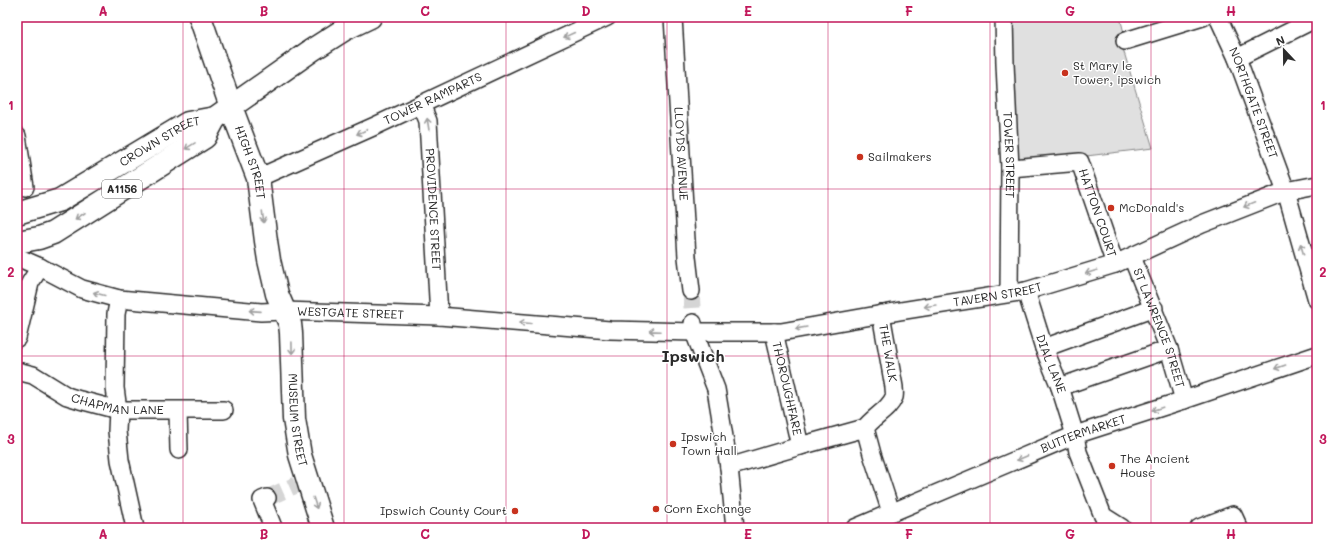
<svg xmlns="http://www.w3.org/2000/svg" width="1334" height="545" font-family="Mali,sans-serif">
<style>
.green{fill:#e0e0e0;stroke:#868686}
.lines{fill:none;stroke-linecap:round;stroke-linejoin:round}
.street-tunnel{stroke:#d5d5d5;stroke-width:17;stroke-dasharray:17 8;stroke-linecap:butt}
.street-casing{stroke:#2b2b2b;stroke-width:20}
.secondary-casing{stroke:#2b2b2b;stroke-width:25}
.primary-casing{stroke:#2b2b2b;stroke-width:25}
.street{stroke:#fff;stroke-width:17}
.secondary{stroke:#fff;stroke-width:22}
.primary{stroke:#fff;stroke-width:22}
.oneway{stroke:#a0a0a0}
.grid{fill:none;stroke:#c2185b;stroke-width:1;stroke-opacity:0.55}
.poi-dot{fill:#c8321e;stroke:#fff;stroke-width:1.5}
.labels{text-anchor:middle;stroke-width:3;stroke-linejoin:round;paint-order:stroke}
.shield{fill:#fff;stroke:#6b6b6b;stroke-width:1}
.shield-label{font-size:11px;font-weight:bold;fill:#2b2b2b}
.poi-label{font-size:12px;fill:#2b2b2b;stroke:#fff;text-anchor:start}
.street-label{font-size:12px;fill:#2b2b2b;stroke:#fff}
.district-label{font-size:16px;font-weight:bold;fill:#2b2b2b;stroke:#fff}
.neatline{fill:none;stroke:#c2185b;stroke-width:1.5}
.grid-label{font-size:13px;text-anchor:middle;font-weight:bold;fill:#c2185b}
</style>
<rect width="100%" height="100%" fill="#fff"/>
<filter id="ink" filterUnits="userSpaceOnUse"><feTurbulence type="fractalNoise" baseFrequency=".025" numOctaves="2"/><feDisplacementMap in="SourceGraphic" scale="8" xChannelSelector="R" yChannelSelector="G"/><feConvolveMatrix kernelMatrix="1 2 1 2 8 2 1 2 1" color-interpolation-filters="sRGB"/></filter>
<g filter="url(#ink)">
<!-- green -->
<path class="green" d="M 1009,17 L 1120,17 L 1125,37 L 1120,39 L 1153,148 L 1078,157 L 1013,161 Z"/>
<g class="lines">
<!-- street-tunnel -->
<g class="street-tunnel">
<path d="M 691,291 L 693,323"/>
<path d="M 267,498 L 296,485"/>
</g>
<!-- street casing -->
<g class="street-casing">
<g id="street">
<path id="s1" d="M 673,17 L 687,257 L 691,291"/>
<path id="s2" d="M 1004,17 L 1005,64 L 1010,168 L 1009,293"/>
<path id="s3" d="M 1218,17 L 1237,58 L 1286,191 L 1317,300"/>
<path d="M 1125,41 L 1203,17"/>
<path d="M 1237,58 L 1317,18"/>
<path id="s4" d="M 421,104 L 428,121 L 439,316"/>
<path d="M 17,136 L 25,187"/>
<path id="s5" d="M 1010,168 L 1080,162 L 1115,264"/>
<path id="s6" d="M 258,178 L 375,126 L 607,17"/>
<path id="s7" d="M 17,257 L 40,267 L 82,289 L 119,299 L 261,312 L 284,311 L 439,316 L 610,330 L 694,332 L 781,332 L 900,311 L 1026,291 L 1115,264 L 1202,224 L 1286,191 L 1317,185"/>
<path id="s8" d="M 1132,257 L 1169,349 L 1184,400"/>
<path id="s9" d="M 1026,291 L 1044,348 L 1060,387 L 1075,435 L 1078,452 L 1103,516 L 1122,528"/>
<path d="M 119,299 L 116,314 L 115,388 L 118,410 L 117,431 L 120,460 L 135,528"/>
<path d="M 693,323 L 694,332 L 716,389 L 729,467 L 735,528"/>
<path id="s10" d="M 774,332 L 800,446 L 865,428 L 872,454 L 891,512"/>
<path d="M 17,338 L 30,283 L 40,267"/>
<path d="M 1044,348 L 1154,308"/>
<path id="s11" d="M 17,371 L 33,375 L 67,396 L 80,400 L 118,410 L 224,410"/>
<path d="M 1060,387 L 1169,349"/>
<path d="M 178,411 L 179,450"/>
<path d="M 865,428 C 873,417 889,410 894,397 C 895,394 894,390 894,387 L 881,314"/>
<path d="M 729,467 L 800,446"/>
<path d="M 267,498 L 262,500 L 273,527 L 271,528"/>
<path id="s12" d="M 855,528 L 1075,435 L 1184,400 L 1317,355"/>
<path d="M 1199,528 L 1233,515 L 1239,528"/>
</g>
</g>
<!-- secondary casing -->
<g class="secondary-casing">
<g id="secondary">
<path id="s13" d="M 200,17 L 231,107 L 258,178 L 266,241 L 269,260 L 277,294 L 290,324 L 291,333 L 294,419 L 300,455 L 323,528"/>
</g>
</g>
<!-- primary casing -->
<g class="primary-casing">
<g id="primary">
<path id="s14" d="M 17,213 L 60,200 L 188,123 L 215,118 L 312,50 L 345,29 L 370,17"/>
<path d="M 17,242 L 39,238 L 53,233 L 205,137 L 215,118"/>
</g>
</g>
<!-- street -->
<use href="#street" class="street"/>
<!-- secondary -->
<use href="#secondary" class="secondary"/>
<!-- primary -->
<use href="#primary" class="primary"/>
</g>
<!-- one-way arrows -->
<defs><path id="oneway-shaft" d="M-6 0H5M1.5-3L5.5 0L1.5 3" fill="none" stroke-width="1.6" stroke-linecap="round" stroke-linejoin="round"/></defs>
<g class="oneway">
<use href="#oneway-shaft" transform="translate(569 35) rotate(155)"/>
<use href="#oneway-shaft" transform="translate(428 124) rotate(-99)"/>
<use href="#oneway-shaft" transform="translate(362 132) rotate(156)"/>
<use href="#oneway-shaft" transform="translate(190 146) rotate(148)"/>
<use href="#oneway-shaft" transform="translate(1249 205) rotate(158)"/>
<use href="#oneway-shaft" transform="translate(80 216) rotate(147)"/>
<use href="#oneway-shaft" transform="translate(263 217) rotate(83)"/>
<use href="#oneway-shaft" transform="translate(1302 249) rotate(-106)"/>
<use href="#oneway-shaft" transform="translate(1091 272) rotate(163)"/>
<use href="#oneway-shaft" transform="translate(99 294) rotate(-165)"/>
<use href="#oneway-shaft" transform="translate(930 306) rotate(171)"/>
<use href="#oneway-shaft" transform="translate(255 311) rotate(-176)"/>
<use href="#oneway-shaft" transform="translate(525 323) rotate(-175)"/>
<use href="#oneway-shaft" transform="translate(801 328) rotate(170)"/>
<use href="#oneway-shaft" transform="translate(655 331) rotate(-178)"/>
<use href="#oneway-shaft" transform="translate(292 348) rotate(89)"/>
<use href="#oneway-shaft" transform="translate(1280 367) rotate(161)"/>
<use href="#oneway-shaft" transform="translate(1157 409) rotate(162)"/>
<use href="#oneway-shaft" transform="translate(1022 458) rotate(157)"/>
<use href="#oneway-shaft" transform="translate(315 503) rotate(72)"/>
</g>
</g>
<!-- grid -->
<path class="grid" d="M 183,17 L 183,528M 344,17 L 344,528M 506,17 L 506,528M 667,17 L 667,528M 828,17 L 828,528M 990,17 L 990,528M 1151,17 L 1151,528M 17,189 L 1317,189M 17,356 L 1317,356"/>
<!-- markers -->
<g class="poi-dot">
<circle cx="1065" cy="73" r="4"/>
<circle cx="860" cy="157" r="4"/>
<circle cx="1111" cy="208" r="4"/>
<circle cx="673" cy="444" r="4"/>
<circle cx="1112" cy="466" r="4"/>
<circle cx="656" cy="509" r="4"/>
<circle cx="515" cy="511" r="4"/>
</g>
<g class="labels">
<!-- shield labels -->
<rect class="shield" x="102" y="180" width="40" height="18" rx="3"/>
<g class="shield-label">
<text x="122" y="193">A1156</text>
</g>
<!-- poi labels -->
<g class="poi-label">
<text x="1073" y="70">St Mary le<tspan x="1073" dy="14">Tower, ipswich</tspan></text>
<text x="868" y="161">Sailmakers</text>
<text x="1119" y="212">McDonald's</text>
<text x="681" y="441">Ipswich<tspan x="681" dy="14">Town Hall</tspan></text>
<text x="1120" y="463">The Ancient<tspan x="1120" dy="14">House</tspan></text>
<text x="664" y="513">Corn Exchange</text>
<text x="507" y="515" text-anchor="end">Ipswich County Court</text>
</g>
<!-- street labels -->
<g class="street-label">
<text dy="4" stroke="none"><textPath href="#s6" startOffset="192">TOWER RAMPARTS</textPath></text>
<text dy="4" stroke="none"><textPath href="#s3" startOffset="93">NORTHGATE STREET</textPath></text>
<text dy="4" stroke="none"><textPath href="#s14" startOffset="161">CROWN STREET</textPath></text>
<text dy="4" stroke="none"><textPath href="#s1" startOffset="137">LLOYDS AVENUE</textPath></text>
<text dy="4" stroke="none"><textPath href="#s2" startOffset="138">TOWER STREET</textPath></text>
<text dy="4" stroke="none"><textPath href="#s13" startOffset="154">HIGH STREET</textPath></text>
<text dy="4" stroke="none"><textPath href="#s4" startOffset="107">PROVIDENCE STREET</textPath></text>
<text dy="4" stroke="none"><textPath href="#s5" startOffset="124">HATTON COURT</textPath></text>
<text dy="4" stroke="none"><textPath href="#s7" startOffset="994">TAVERN STREET</textPath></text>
<text dy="4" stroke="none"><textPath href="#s7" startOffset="343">WESTGATE STREET</textPath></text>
<text dy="4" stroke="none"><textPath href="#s8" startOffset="76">ST LAWRENCE STREET</textPath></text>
<text transform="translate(888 353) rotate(80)" y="4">THE WALK</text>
<text dy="4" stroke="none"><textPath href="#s9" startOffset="77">DIAL LANE</textPath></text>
<text dy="4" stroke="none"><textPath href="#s10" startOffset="58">THOROUGHFARE</textPath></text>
<text dy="4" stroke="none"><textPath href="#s11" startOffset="108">CHAPMAN LANE</textPath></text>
<text dy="4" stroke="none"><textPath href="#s13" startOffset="418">MUSEUM STREET</textPath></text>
<text dy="4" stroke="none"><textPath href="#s12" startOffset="247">BUTTERMARKET</textPath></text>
</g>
<!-- district labels -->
<g class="district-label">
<text x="693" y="362">Ipswich</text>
</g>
</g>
<!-- margin -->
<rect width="1334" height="545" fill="none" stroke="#fff" stroke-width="44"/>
<!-- north arrow -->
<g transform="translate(1284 50) rotate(338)" stroke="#ffffff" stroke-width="3" paint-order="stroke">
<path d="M0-3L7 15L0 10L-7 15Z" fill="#2b2b2b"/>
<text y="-6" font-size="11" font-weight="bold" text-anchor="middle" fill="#2b2b2b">N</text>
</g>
<rect x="22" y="22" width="1290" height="501" class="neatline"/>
<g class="grid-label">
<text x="103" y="16">A</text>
<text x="264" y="16">B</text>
<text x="425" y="16">C</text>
<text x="586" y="16">D</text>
<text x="748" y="16">E</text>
<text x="909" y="16">F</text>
<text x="1070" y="16">G</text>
<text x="1231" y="16">H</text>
<text x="11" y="110">1</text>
<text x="1323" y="110">1</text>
<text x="11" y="277">2</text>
<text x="1323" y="277">2</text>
<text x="11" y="444">3</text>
<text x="1323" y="444">3</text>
<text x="103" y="539">A</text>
<text x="264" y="539">B</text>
<text x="425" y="539">C</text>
<text x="586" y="539">D</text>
<text x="748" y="539">E</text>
<text x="909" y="539">F</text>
<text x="1070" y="539">G</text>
<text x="1231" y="539">H</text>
</g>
</svg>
